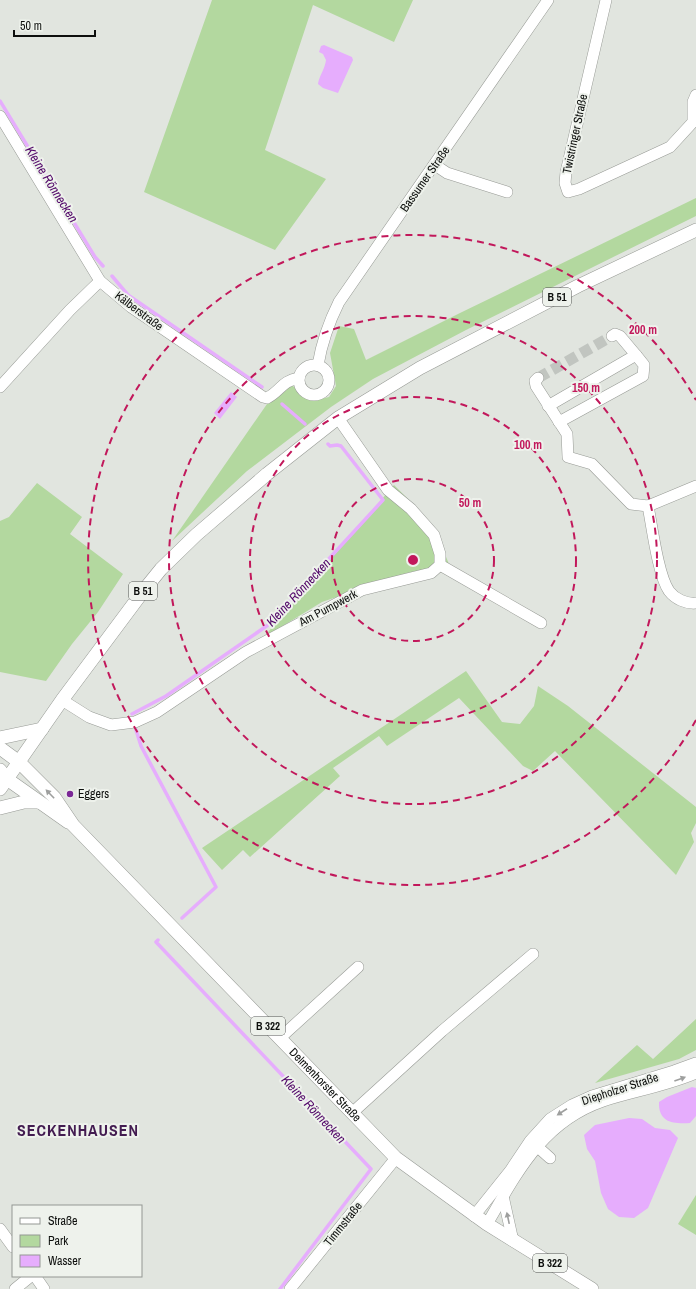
<svg xmlns="http://www.w3.org/2000/svg" width="696" height="1289" font-family="'Archivo Narrow',sans-serif">
<style>
.green{fill:#b3d89f}
.water{fill:#e6adfd}
.lines{fill:none;stroke-linecap:round;stroke-linejoin:round}
.stream{stroke:#e6adfd;stroke-width:3.5}
.minor-tunnel{stroke:#c1c5c0;stroke-width:11;stroke-dasharray:11 5.5;stroke-linecap:butt}
.minor-casing{stroke:#979a95;stroke-width:12}
.major-casing{stroke:#979a95;stroke-width:14}
.minor{stroke:#fff;stroke-width:11}
.major{stroke:#fff;stroke-width:13}
.oneway{fill:#9e9f9e}
.ring{fill:none;stroke:#c2185b;stroke-width:2;stroke-dasharray:7 5}
.poi-dot{fill:#7a2796;stroke:#eef2ec;stroke-width:1.5}
.labels{text-anchor:middle;stroke-width:4;stroke-linejoin:round;paint-order:stroke}
.shield{fill:#eef2ec;stroke:#505350;stroke-width:1}
.shield-label{font-size:11px;font-weight:bold;fill:#0d0f0d}
.street-label{font-size:12px;fill:#0d0f0d;stroke:#eef2ec}
.poi-label{font-size:12px;fill:#0d0f0d;stroke:#eef2ec;text-anchor:start}
.water-label{font-size:13px;font-style:italic;fill:#520769;stroke:#eef2ec}
.district-label{font-size:16px;font-weight:bold;letter-spacing:1px;fill:#431c51;stroke:#eef2ec}
.centre{fill:#c2185b;stroke:#eef2ec;stroke-width:2}
.ring-label{font-size:12px;text-anchor:middle;font-weight:bold;fill:#c2185b;stroke:#eef2ec;stroke-width:4;stroke-linejoin:round;paint-order:stroke}
</style>
<rect width="100%" height="100%" fill="#e1e5df"/>
<!-- green -->
<g class="green">
<path d="M 212,0 L 413,0 L 394,42 L 313,5 L 265,150 L 326,179 L 275,250 L 144,192 Z"/>
<path d="M 696,198 L 696,216 L 466,330 L 373,379 L 331,407 L 247,471 L 172,541 L 267,404 L 282,394 L 292,385 C 307,399 309,402 329,397 L 336,386 L 330,353 L 339,326 L 354,329 L 366,360 L 460,313 Z"/>
<path d="M 37,483 L 82,517 L 70,534 L 123,574 L 98,612 L 72,644 L 46,681 L 0,672 L 0,521 L 9,517 Z"/>
<path d="M 394,485 L 415,506 L 444,552 L 449,564 L 407,573 L 322,602 L 263,638 Z"/>
<path d="M 466,671 L 502,722 L 520,724 L 534,706 L 538,686 L 568,706 L 696,807 L 696,823 L 691,833 L 694,842 L 676,875 L 555,751 L 533,771 L 523,766 L 459,698 L 387,746 L 379,736 L 333,768 L 340,776 L 250,857 L 243,850 L 222,870 L 202,848 Z"/>
<path d="M 696,1019 L 696,1050 L 679,1059 L 595,1083 L 637,1045 L 653,1059 Z"/>
<path d="M 696,1195 L 696,1235 L 678,1224 Z"/>
</g>
<!-- water -->
<g class="water">
<path d="M 324,45 L 352,57 L 353,60 L 338,93 L 323,88 L 318,84 C 319,76 325,69 326,60 L 323,54 L 319,52 L 321,46 Z"/>
<path d="M 231,392 L 237,397 L 220,419 L 214,413 Z"/>
<path d="M 692,1087 L 696,1088 L 696,1116 L 690,1123 C 674,1124 658,1123 659,1102 L 667,1097 Z"/>
<path d="M 629,1118 L 642,1119 L 655,1128 L 670,1130 L 678,1138 L 648,1208 L 634,1218 L 619,1217 L 608,1209 L 601,1193 L 595,1161 L 587,1149 L 584,1135 L 595,1125 Z"/>
</g>
<g class="lines">
<!-- stream -->
<g class="stream">
<path d="M 0,101 L 95,257 L 103,266"/>
<path d="M 112,276 L 128,295 L 262,387"/>
<path d="M 282,404 L 305,424"/>
<path d="M 132,714 L 166,696 L 268,625 L 383,500 L 341,446 L 337,445 L 330,446 L 328,444"/>
<path d="M 136,730 L 141,746 L 216,887 L 182,918"/>
<path d="M 158,940 L 156,942 L 371,1169 L 280,1289"/>
</g>
<!-- minor-tunnel -->
<path class="minor-tunnel" d="M 538,378 L 612,336"/>
<!-- minor casing -->
<g class="minor-casing">
<g id="minor">
<path d="M 606,0 L 566,172 L 565,183 L 568,192 L 579,189 L 670,147 L 693,122 L 693,102 L 696,95"/>
<path d="M 0,116 L 100,281 L 131,307 L 263,397 L 267,398 C 281,391 281,381 299,378"/>
<path d="M 435,165 L 447,173 L 507,192"/>
<circle cx="314" cy="380" r="15"/>
<path d="M 318,365 C 322,341 328,324 339,302 L 548,0"/>
<path d="M 538,378 L 535,381 L 536,386 L 567,434 L 568,457 L 592,464 L 631,504 L 648,506 L 696,486"/>
<path d="M 0,387 L 70,310 L 100,281"/>
<path d="M 548,406 L 636,355 L 620,336 L 615,334 L 612,336"/>
<path d="M 559,422 L 643,376 L 644,365 L 636,355"/>
<path d="M 648,506 C 652,526 658,575 669,591 C 675,599 686,604 696,603"/>
<path d="M 440,565 L 541,623"/>
<path d="M 62,700 L 89,717 L 111,725 L 135,722 L 157,712 L 246,652 L 362,590 L 431,573 L 440,565 L 440,554 L 434,535 L 411,509 L 388,490 L 338,418"/>
<path d="M 280,1038 L 358,967"/>
<path d="M 352,1113 L 442,1031 L 533,954"/>
<path d="M 531,1141 L 550,1158"/>
<path d="M 503,1196 L 513,1241"/>
<path d="M 474,1216 L 510,1171 L 530,1141 L 550,1119 L 572,1105 L 592,1096 L 674,1071 L 696,1063"/>
<path d="M 487,1224 C 517,1173 542,1122 603,1101 C 634,1091 666,1086 696,1073"/>
<path d="M 0,1229 L 13,1247"/>
<path d="M 35,1276 L 44,1289"/>
<path d="M 15,1289 L 31,1276"/>
<path d="M 290,1289 L 396,1158"/>
</g>
</g>
<!-- major casing -->
<g class="major-casing">
<g id="major">
<path d="M 0,738 L 42,729"/>
<path id="s1" d="M 0,748 L 19,762 L 54,797 L 73,825 L 396,1158 L 487,1224 L 592,1289"/>
<path d="M 0,770 L 7,779 L 68,822"/>
<path d="M 0,789 L 62,700 L 144,590 L 161,569 L 196,535 L 267,474 L 338,418 L 420,368 L 578,286 L 696,230"/>
<path d="M 0,808 L 24,802 L 38,802"/>
</g>
</g>
<!-- minor -->
<use href="#minor" class="minor"/>
<!-- major -->
<use href="#major" class="major"/>
</g>
<!-- one-way arrows -->
<defs><path id="oneway-solid" d="M-6-.8H1V-3.2L6.5 0L1 3.2V.8H-6Z"/></defs>
<g class="oneway">
<use href="#oneway-solid" transform="translate(50 794) rotate(-134)"/>
<use href="#oneway-solid" transform="translate(680 1079) rotate(-20)"/>
<use href="#oneway-solid" transform="translate(562 1112) rotate(147)"/>
<use href="#oneway-solid" transform="translate(508 1218) rotate(-102)"/>
</g>
<!-- distance rings -->
<g class="ring">
<circle cx="413" cy="560" r="81"/>
<circle cx="413" cy="560" r="163"/>
<circle cx="413" cy="560" r="244"/>
<path d="M696 720A325 325 0 1 1 696 400"/>
</g>
<!-- markers -->
<circle class="poi-dot" cx="70" cy="794" r="4"/>
<g class="labels">
<!-- shield labels -->
<g class="shield">
<rect x="543" y="288" width="28" height="18" rx="3"/>
<rect x="129" y="582" width="28" height="18" rx="3"/>
<rect x="251" y="1017" width="34" height="18" rx="3"/>
<rect x="533" y="1254" width="34" height="18" rx="3"/>
</g>
<g class="shield-label">
<text x="557" y="301">B 51</text>
<text x="143" y="595">B 51</text>
<text x="268" y="1030">B 322</text>
<text x="550" y="1267">B 322</text>
</g>
<!-- street labels -->
<g class="street-label">
<text transform="translate(575 134) rotate(-78)" y="4">Twistringer Straße</text>
<text transform="translate(425 179) rotate(-55)" y="4">Bassumer Straße</text>
<text transform="translate(139 311) rotate(37)" y="4">Kälberstraße</text>
<text transform="translate(328 608) rotate(-28)" y="4">Am Pumpwerk</text>
<text dy="4" stroke="none"><textPath href="#s1" startOffset="469">Delmenhorster Straße</textPath></text>
<text transform="translate(620 1089) rotate(-18)" y="4">Diepholzer Straße</text>
<text transform="translate(343 1224) rotate(-51)" y="4">Timmstraße</text>
</g>
<!-- poi labels -->
<g class="poi-label">
<text x="78" y="798">Eggers</text>
</g>
<!-- water labels -->
<g class="water-label">
<text transform="translate(52 184) rotate(58)" y="5">Kleine Rönnecken</text>
<text transform="translate(298 592) rotate(-47)" y="5">Kleine Rönnecken</text>
<text transform="translate(314 1109) rotate(47)" y="5">Kleine Rönnecken</text>
</g>
<!-- district labels -->
<g class="district-label">
<text x="78" y="1136">SECKENHAUSEN</text>
</g>
</g>
<circle cx="413" cy="560" r="6" class="centre"/>
<g class="ring-label">
<text x="643" y="334">200 m</text>
<text x="586" y="392">150 m</text>
<text x="528" y="449">100 m</text>
<text x="470" y="507">50 m</text>
</g>
<!-- legend -->
<rect x="12" y="1205" width="130" height="72" fill="#eef2ec" stroke="#949793"/>
<rect x="20" y="1218" width="20" height="6" fill="#ffffff" stroke="#949793"/>
<text x="48" y="1225" font-size="12" fill="#0d0f0d">Straße</text>
<rect x="20" y="1235" width="20" height="12" fill="#b3d89f" stroke="#949793"/>
<text x="48" y="1245" font-size="12" fill="#0d0f0d">Park</text>
<rect x="20" y="1255" width="20" height="12" fill="#e6adfd" stroke="#949793"/>
<text x="48" y="1265" font-size="12" fill="#0d0f0d">Wasser</text>
<!-- scale -->
<path d="M14 30v6h81v-6" fill="none" stroke="#0d0f0d" stroke-width="2"/>
<text x="20" y="30" font-size="12" fill="#0d0f0d" stroke="#eef2ec" stroke-width="3" paint-order="stroke">50 m</text>
</svg>
